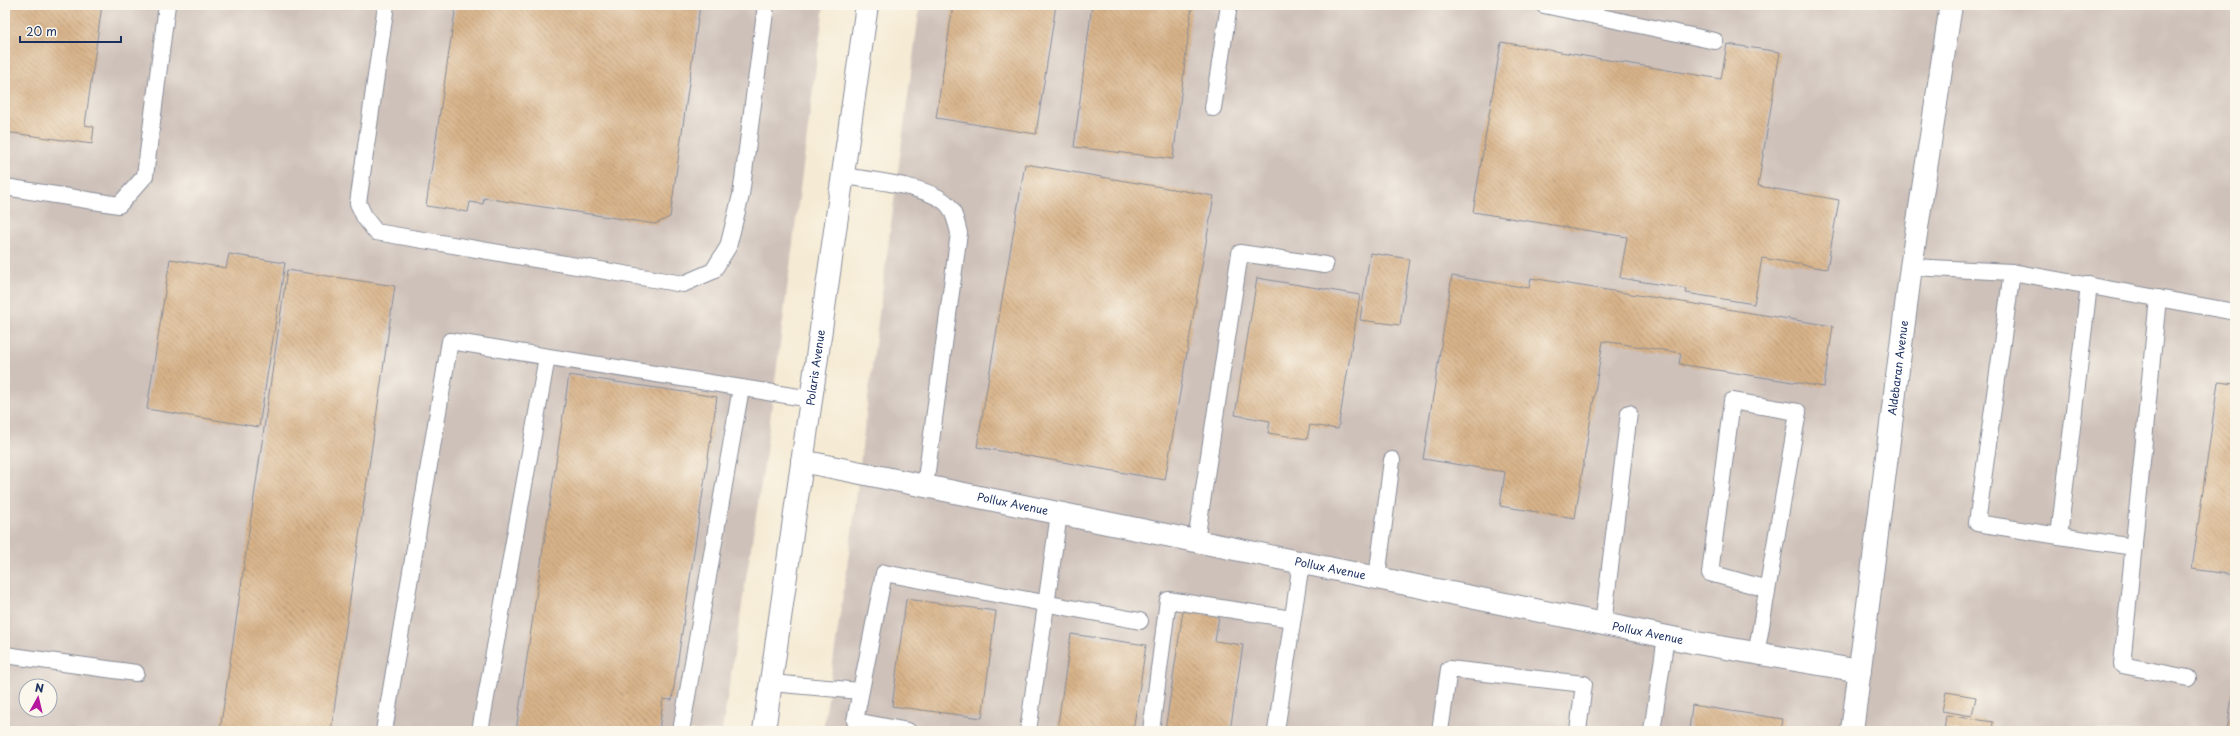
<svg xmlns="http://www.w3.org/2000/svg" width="2240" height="736" font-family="'Playpen Sans',sans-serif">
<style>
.industrial{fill:#cec1ba;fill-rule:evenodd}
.building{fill:url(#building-back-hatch)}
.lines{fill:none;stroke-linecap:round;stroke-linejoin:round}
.lane-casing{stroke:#888c98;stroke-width:18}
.street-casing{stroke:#888c98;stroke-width:24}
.secondary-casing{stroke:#888c98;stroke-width:24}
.lane{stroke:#fff;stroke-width:16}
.street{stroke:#fff;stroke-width:22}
.secondary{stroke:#fff;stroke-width:22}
.labels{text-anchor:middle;stroke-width:3;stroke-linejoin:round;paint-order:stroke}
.street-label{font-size:11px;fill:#1b2f5e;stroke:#fbf7ec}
</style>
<defs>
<pattern id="building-back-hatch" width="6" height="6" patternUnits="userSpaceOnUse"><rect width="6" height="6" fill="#d8b389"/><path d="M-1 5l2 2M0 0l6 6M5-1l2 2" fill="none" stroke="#ae9273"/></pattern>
</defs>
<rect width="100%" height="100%" fill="#fbf7ec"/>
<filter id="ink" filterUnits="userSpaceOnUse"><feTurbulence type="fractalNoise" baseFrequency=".025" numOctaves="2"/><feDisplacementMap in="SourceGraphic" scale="8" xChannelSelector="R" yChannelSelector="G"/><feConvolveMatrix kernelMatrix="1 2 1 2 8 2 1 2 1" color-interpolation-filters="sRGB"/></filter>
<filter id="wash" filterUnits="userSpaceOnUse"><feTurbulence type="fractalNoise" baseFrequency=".012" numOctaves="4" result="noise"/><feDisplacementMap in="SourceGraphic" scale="16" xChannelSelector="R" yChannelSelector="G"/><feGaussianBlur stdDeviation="0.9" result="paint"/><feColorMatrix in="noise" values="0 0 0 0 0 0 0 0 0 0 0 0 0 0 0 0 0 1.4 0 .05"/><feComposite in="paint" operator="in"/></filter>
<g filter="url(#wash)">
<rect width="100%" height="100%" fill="#f5ead3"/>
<!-- industrial -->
<g class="industrial">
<path d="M 5,5 L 824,5 L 765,459 L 722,731 L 5,731 ZM 26,686 L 50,686 L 50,710 L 26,710 Z"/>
<path d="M 920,5 L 2235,5 L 2235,731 L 823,731 L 853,525 L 867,405 Z"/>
</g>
<g id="blocks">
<!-- building -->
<g class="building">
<path d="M 5,5 L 102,5 L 85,125 L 94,127 L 92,144 L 5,132 Z"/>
<path d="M 456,5 L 700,5 L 670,217 L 655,224 L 484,198 L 483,204 L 470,202 L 468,212 L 426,206 Z"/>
<path d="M 953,5 L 1056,5 L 1036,134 L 936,118 Z"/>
<path d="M 1092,5 L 1192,5 L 1173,159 L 1074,147 Z"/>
<path d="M 1501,42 L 1721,79 L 1727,44 L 1780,52 L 1758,186 L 1839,200 L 1827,269 L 1762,258 L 1754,304 L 1686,293 L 1687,289 L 1620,278 L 1627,237 L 1473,212 Z"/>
<path d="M 1025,164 L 1214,196 L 1165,480 L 977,447 Z"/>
<path d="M 1370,253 L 1410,259 L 1400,325 L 1360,320 Z"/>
<path d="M 229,254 L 285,263 L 259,427 L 147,409 L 170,259 L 226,268 Z"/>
<path d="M 287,270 L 395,286 L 331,731 L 220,731 Z"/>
<path d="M 1452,276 L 1529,288 L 1531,278 L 1833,326 L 1824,387 L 1679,364 L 1681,353 L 1603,341 L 1575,518 L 1500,506 L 1505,472 L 1423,459 Z"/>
<path d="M 1257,278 L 1360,295 L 1338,429 L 1310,425 L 1307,439 L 1268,433 L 1270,421 L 1235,415 Z"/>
<path d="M 569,375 L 717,397 L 672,700 L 663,699 L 659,731 L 516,731 Z"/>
<path d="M 2218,382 L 2235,384 L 2235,575 L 2192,569 Z"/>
<path d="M 906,599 L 996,611 L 982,718 L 892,706 Z"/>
<path d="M 1183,611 L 1219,616 L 1215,641 L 1243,645 L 1230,731 L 1165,731 Z"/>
<path d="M 1071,634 L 1146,645 L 1133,731 L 1057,731 Z"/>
<path d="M 2234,682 L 2235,731 L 2227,731 Z"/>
<path d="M 1946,692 L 1976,697 L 1972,716 L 1942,711 Z"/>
<path d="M 1692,705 L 1783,719 L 1781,731 L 1689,731 Z"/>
<path d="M 1946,715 L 1993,722 L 1992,731 L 1944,731 Z"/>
</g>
</g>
</g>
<g filter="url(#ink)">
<use href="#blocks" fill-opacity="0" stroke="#888c98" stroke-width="1"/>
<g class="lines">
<!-- lane casing -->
<g class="lane-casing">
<g id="lane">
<path d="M 386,5 L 358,203 L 365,218 L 376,232 L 683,284 L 713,271 L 728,247 L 741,195 L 766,5"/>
<path d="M 1544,5 L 1715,41"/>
<path d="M 1213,108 L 1229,5"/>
<path d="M 843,176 C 868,180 938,186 951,209 C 955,216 957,225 959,233 L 925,486"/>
<path d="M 5,187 L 119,205 L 145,176 L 167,5"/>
<path d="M 1911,267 L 2012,272 L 2235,312"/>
<path d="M 2012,272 L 1977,523 L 2059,536"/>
<path d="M 2089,285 L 2059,536 L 2134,547"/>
<path d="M 2158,298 L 2122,665 L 2188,678"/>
<path d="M 1196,541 L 1240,253 L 1325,265"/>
<path d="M 1377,578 L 1392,460"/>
<path d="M 1603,624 L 1629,413"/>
<path d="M 5,655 L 136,673"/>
<path d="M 1756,655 L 1798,412 L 1732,401 L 1710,573 L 1767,589"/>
<path d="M 771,683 L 860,691"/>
<path d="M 384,731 L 450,341 L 811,399"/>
<path d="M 480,731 L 547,357"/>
<path d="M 681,731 L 741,388"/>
<path d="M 908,731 L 855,721 L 884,573 L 1140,621"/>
<path d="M 1028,731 L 1059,514"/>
<path d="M 1151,731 L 1168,600 L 1292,619"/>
<path d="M 1276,731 L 1301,563"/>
<path d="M 1440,731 L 1449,669 L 1584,684 L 1578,731"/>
<path d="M 1652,731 L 1666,637"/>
</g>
</g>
<!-- street casing -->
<g class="street-casing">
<g id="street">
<path id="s1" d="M 802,461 L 1697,643 L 1860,671"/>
<path id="s2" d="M 1852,731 L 1911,267 L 1951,5"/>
</g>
</g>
<!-- secondary casing -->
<g class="secondary-casing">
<g id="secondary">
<path id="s3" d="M 764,731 L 867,5"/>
</g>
</g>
<!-- lane -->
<use href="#lane" class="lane"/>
<!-- street -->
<use href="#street" class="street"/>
<!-- secondary -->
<use href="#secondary" class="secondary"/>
</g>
</g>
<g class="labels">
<!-- street labels -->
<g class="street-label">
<text dy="4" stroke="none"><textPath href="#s3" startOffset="367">Polaris Avenue</textPath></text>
<text dy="4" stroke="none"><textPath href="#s2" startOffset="366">Aldebaran Avenue</textPath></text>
<text dy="4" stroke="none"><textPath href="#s1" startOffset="215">Pollux Avenue</textPath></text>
<text dy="4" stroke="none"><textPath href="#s1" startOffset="539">Pollux Avenue</textPath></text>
<text dy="4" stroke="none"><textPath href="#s1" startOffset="863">Pollux Avenue</textPath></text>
</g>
</g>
<!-- margin -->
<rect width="2240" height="736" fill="none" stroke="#fbf7ec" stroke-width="20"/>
<!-- north arrow -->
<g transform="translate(38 698) rotate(8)"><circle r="19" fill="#fbf7ec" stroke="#a1a7b3"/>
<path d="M0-3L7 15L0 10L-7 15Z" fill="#b5179e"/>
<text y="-6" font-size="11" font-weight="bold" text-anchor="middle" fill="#1b2f5e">N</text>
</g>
<!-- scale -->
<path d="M20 36v6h101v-6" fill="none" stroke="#1b2f5e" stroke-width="2"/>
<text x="26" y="36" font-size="12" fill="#1b2f5e" stroke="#fbf7ec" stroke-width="3" paint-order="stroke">20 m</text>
</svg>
